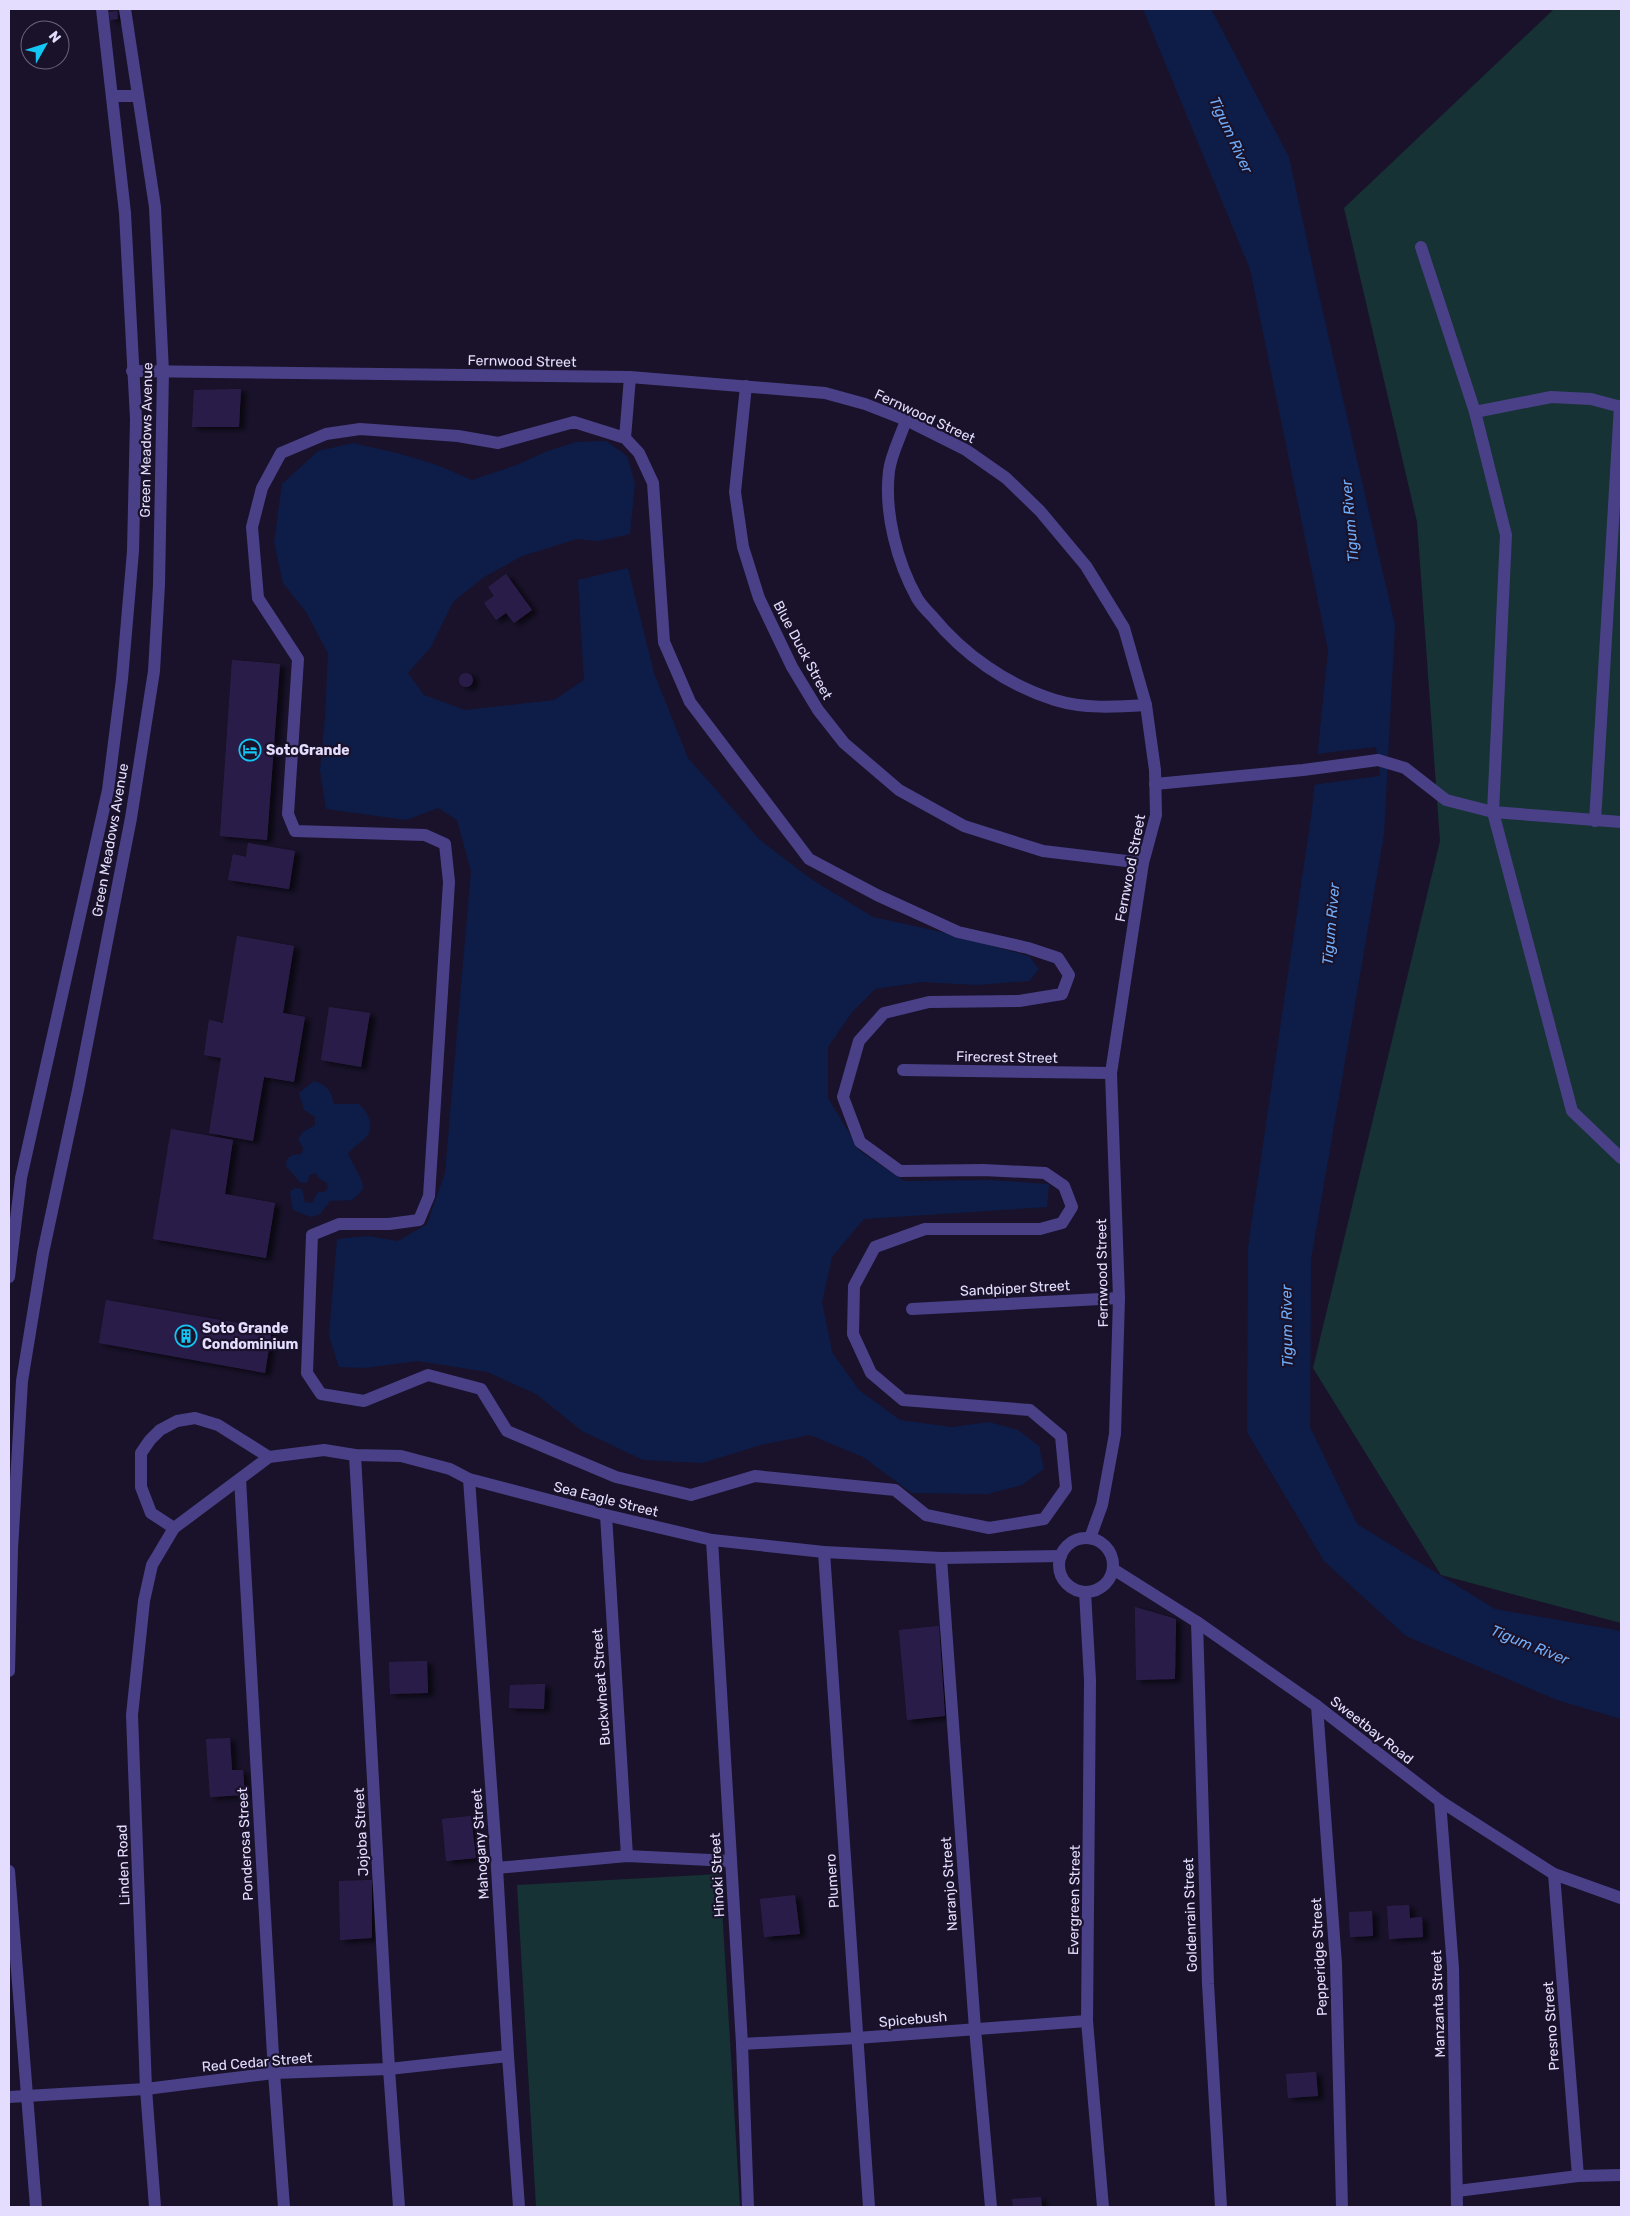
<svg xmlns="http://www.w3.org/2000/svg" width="1630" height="2216" font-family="Rubik,sans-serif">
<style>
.green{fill:#163234}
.water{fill:#0e1d48}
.pier{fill:#19122a}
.building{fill:#2c1f4a;filter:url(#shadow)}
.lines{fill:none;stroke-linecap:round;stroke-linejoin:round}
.minor{stroke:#4a4087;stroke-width:12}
.labels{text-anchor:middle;stroke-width:4.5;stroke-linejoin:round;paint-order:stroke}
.street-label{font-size:14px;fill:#e4ddfd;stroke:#19122a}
.poi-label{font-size:14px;font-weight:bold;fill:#e4ddfd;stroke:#19122a;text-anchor:start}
.water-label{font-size:15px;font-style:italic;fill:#71acf8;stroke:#19122a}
</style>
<defs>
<filter id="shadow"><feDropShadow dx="5.5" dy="3" stdDeviation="2.5" flood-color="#0009"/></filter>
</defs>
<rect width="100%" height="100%" fill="#19122a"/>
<!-- green -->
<g class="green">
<path d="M 1554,9 L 1621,9 L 1621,1623 L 1441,1575 L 1313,1368 L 1440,841 L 1417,522 L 1344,208 Z"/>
<path d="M 720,1874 L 740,2207 L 536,2207 L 517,1885 Z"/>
</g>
<!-- water -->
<g class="water">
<path d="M 1143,9 L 1211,9 L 1289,157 L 1316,282 L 1395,625 L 1384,835 L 1311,1260 L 1310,1427 L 1357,1524 L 1495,1609 L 1621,1631 L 1621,1719 L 1557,1700 L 1406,1636 L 1324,1561 L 1247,1432 L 1248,1247 L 1312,810 L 1328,650 L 1250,269 Z"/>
<path d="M 606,441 L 627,456 L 635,484 L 630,534 L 599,541 L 577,539 L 522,556 L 484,577 L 453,602 L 431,647 L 408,673 L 424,695 L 465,710 L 554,700 L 584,680 L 578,580 L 628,568 L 654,673 L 688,758 L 760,840 L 811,879 L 873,917 L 946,933 L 1029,956 L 1039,969 L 1029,981 L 977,985 L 922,982 L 875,989 L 853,1011 L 828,1047 L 828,1098 L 860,1151 L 904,1181 L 991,1180 L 1049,1184 L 1047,1207 L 864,1219 L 832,1257 L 822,1302 L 832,1352 L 859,1390 L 900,1420 L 952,1427 L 989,1422 L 1018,1430 L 1039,1446 L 1044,1469 L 1022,1485 L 988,1494 L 912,1493 L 863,1457 L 810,1435 L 761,1445 L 702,1463 L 643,1460 L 582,1431 L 536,1394 L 487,1372 L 418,1361 L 364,1368 L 339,1367 L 329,1336 L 337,1239 L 367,1236 L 398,1241 L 427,1224 L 445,1173 L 469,893 L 471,871 L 457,820 L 438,808 L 406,820 L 326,809 L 320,770 L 325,717 L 328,653 L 306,612 L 283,583 L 274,542 L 282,484 L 318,451 L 353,443 L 397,453 L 437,465 L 472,480 L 517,465 L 545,452 L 576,442 Z"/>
<path d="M 314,1081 C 327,1085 331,1091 334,1104 L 359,1104 C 369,1114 377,1129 363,1140 C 356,1146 353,1147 348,1154 L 362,1181 L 363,1188 C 353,1205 347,1199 330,1201 L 320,1214 L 311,1217 L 293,1210 L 290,1192 L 295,1188 L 302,1189 L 305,1202 L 312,1203 L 318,1192 L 324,1192 L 328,1188 L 327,1183 L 320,1179 L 315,1173 L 309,1175 L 308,1182 L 301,1183 L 286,1166 L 287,1159 L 293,1155 L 302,1154 L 303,1148 L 298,1139 L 303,1132 L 315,1125 L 315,1117 L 304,1110 L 299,1093 Z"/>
</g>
<!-- pier -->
<path class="pier" d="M 1376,747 L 1380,776 L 1312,785 L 1315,754 Z"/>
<!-- building -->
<g class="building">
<path d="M 117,11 L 118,19 L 110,20 L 109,12 Z"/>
<path d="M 241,389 L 239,427 L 192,427 L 194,390 Z"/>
<path d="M 506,574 L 532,610 L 514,623 L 506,613 L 496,620 L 484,603 L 494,596 L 488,587 Z"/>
<path d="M 232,660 L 280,664 L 267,840 L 220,836 Z"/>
<circle cx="466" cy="680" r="7"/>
<path d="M 248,843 L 295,851 L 289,889 L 228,880 L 233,854 L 246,857 Z"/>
<path d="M 237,936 L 294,946 L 283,1013 L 305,1017 L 294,1082 L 264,1077 L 253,1141 L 209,1133 L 221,1058 L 204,1055 L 209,1020 L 223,1023 Z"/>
<path d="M 329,1007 L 370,1013 L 361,1067 L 321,1060 Z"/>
<path d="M 171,1129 L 233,1140 L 225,1194 L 275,1203 L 266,1258 L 153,1239 Z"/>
<path d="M 106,1300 L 272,1329 L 265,1373 L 99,1343 Z"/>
<path d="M 1135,1607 L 1176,1619 L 1175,1679 L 1136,1680 Z"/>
<path d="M 939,1626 L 945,1716 L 907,1720 L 899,1630 Z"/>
<path d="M 427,1661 L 428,1693 L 390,1694 L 389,1662 Z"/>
<path d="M 545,1684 L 544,1709 L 509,1708 L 510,1685 Z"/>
<path d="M 230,1738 L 232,1770 L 243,1770 L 245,1795 L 210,1797 L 206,1739 Z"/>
<path d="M 471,1816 L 476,1858 L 446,1861 L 442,1819 Z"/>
<path d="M 372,1880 L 372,1938 L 340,1940 L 339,1881 Z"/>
<path d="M 795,1895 L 800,1934 L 764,1937 L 760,1899 Z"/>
<path d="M 1409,1905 L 1410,1918 L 1422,1917 L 1423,1937 L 1389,1939 L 1387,1906 Z"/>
<path d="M 1372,1911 L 1373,1936 L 1350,1937 L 1349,1912 Z"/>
<path d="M 1316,2072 L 1318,2096 L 1288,2098 L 1286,2074 Z"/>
<path d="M 1041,2197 L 1042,2207 L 1013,2207 L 1012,2199 Z"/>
</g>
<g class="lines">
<!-- minor -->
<g class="minor">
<path d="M 112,96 L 138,96"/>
<path d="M 1421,247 L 1475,412 L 1506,535 L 1493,812 L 1572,1111 L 1621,1158"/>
<path d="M 132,371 L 630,377 L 825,393 L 865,404 L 906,420 L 966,450 L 1006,478 L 1040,511 L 1086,566 L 1124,628 L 1146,705 L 1155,770 L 1156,815 L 1143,863 L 1111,1073 L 1119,1298 L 1115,1434 L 1102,1505 L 1090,1538"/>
<path d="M 746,386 L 735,492 L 743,547 L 759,598 L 792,667 L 818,710 L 844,743 L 899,790 L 964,826 L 1043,851 L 1143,863"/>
<path d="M 1475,412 L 1551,397 L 1591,399 L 1621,407"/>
<path d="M 906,420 C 901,436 891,454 889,471 C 884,513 897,562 917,598 C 921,605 927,611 932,616 C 964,655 1007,685 1055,700 C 1084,709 1116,707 1146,705"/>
<path d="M 625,438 L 574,422 L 498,443 L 458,436 L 360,429 L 326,434 L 281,453 L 262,488 L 252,527 L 258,598 L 298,659 L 288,814 L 295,831 L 425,835 L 445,844 L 449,882 L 429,1196 L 419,1220 L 389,1224 L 339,1224 L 312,1235 L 307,1373 L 321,1394 L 364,1401 L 428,1375 L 481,1389 L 507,1431 L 616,1477 L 691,1495 L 755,1476 L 895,1490 L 926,1515 L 989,1528 L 1044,1519 L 1066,1488 L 1061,1436 L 1030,1410 L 903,1400 L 871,1373 L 853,1334 L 854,1286 L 875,1247 L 925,1229 L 1040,1229 L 1062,1223 L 1072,1207 L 1064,1186 L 1045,1173 L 983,1170 L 900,1171 L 860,1142 L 843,1097 L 859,1041 L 884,1013 L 929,1002 L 1019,1001 L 1062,994 L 1069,975 L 1058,958 L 1028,948 L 958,932 L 877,895 L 809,859 L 690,702 L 664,642 L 653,483 L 639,453 L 625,438 L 630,377"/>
<path d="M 1155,784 L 1303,770 L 1378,760 L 1405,768 L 1446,800 L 1493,812 L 1621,822"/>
<path d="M 1595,821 L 1620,406"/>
<path d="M 903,1070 L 1111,1073"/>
<path d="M 9,1277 L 21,1178 L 108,790 L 122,679 L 133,551 L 136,419 L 125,213 L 102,9"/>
<path d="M 912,1309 L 1119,1298"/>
<path d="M 355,1455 L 389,2069 L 399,2207"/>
<path d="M 240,1479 L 274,2073 L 284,2207"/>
<path d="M 469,1479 L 497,1868 L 508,2056 L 519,2207"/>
<path d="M 606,1515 L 627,1856"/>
<path d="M 174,1528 L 151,1513 L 141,1487 L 141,1453 L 150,1440 L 160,1430 L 177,1421 L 195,1418 L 218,1425 L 269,1457"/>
<circle cx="1086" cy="1565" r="27"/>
<path d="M 712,1540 L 742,2044 L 748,2207"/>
<path d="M 824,1552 L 869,2207"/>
<path d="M 941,1558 L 975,2029 L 991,2207"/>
<path d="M 1113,1569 L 1197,1622 L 1317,1706 L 1440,1801 L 1554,1874 L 1621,1898"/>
<path d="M 1085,1592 L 1090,1680 L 1087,2021 L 1103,2207"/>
<path d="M 1197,1622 L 1208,1984 L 1221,2207"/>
<path d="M 9,1671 L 12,1549 L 22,1381 L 43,1253 L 78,1090 L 131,818 L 154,671 L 159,585 L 163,372 L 155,207 L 125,9"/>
<path d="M 1317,1706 L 1336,1964 L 1342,2207"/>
<path d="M 1440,1801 L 1453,1968 L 1457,2207"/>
<path d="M 497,1868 L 627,1856 L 731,1861"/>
<path d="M 9,1871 L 36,2207"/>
<path d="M 1554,1874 L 1578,2176"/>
<path d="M 742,2044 L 857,2038 L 1087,2021"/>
<path d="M 9,2097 L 146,2089 L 274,2073 L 389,2069 L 508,2056"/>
<path d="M 1457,2191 L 1578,2176 L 1621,2175"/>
<path d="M 155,2207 L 146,2089 L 132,1715 L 144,1601 L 152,1565 L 174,1528 L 269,1457 L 324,1450 L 355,1455 L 401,1456 L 450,1469 L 469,1479 L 606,1515 L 712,1540 L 824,1552 L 941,1558 L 1061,1556"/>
</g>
</g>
<!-- icons -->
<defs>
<g id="hotel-ring" transform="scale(1.125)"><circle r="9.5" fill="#19122a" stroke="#14c6f3" stroke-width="1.5"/><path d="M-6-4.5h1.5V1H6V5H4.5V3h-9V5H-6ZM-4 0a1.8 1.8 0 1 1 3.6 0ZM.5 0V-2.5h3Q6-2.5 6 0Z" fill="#14c6f3"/></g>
<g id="building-ring" transform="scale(1.125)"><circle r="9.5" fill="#19122a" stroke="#14c6f3" stroke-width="1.5"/><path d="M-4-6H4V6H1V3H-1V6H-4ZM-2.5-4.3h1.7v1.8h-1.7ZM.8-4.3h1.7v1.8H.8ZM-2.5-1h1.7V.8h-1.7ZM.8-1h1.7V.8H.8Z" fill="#14c6f3"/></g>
</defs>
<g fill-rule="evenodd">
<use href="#hotel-ring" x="250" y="750"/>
<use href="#building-ring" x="186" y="1336"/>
</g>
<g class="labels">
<!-- street labels -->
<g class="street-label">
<text transform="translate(522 361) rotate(1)" y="5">Fernwood Street</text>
<text transform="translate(925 416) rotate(25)" y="5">Fernwood Street</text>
<text transform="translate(146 440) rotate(-89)" y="5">Green Meadows Avenue</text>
<text transform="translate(803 650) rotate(62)" y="5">Blue Duck Street</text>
<text transform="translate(110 840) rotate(-80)" y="5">Green Meadows Avenue</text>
<text transform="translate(1130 868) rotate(-79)" y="5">Fernwood Street</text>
<text transform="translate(1007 1057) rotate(1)" y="5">Firecrest Street</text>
<text transform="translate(1102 1273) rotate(-91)" y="5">Fernwood Street</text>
<text transform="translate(1015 1288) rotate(-3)" y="5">Sandpiper Street</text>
<text transform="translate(606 1499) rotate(14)" y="5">Sea Eagle Street</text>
<text transform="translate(601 1687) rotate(-94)" y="5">Buckwheat Street</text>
<text transform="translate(1372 1730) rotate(38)" y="5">Sweetbay Road</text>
<text transform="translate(361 1832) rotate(-93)" y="5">Jojoba Street</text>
<text transform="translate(245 1844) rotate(-93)" y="5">Ponderosa Street</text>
<text transform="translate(480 1844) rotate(-94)" y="5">Mahogany Street</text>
<text transform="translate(123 1865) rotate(-92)" y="5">Linden Road</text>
<text transform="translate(717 1875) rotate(-93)" y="5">Hinoki Street</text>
<text transform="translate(832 1881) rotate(-94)" y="5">Plumero</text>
<text transform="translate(949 1884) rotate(-94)" y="5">Naranjo Street</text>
<text transform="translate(1074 1900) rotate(-89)" y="5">Evergreen Street</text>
<text transform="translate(1190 1915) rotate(-92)" y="5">Goldenrain Street</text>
<text transform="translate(1319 1957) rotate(-93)" y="5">Pepperidge Street</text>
<text transform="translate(1438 2004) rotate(-92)" y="5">Manzanta Street</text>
<text transform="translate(913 2019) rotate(-5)" y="5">Spicebush</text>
<text transform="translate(1551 2026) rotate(-94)" y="5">Presno Street</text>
<text transform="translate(257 2062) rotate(-5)" y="5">Red Cedar Street</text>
</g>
<!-- poi labels -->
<g class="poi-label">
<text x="266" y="755">SotoGrande</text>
<text x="202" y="1333">Soto Grande<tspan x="202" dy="16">Condominium</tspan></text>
</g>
<!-- water labels -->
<g class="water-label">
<text transform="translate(1231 135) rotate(65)" y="5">Tigum River</text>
<text transform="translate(1350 521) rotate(-95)" y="5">Tigum River</text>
<text transform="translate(1331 924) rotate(-85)" y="5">Tigum River</text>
<text transform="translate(1287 1326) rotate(-91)" y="5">Tigum River</text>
<text transform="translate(1530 1645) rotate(22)" y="5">Tigum River</text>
</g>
</g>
<!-- border -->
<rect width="1630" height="2216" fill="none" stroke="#e4ddfd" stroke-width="20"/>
<!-- north arrow -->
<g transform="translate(45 45) rotate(51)"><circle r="24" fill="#19122a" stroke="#6a637e"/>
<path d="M0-4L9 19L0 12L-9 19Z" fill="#14c6f3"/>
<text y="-8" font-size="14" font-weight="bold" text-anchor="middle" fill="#e4ddfd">N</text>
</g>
</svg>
